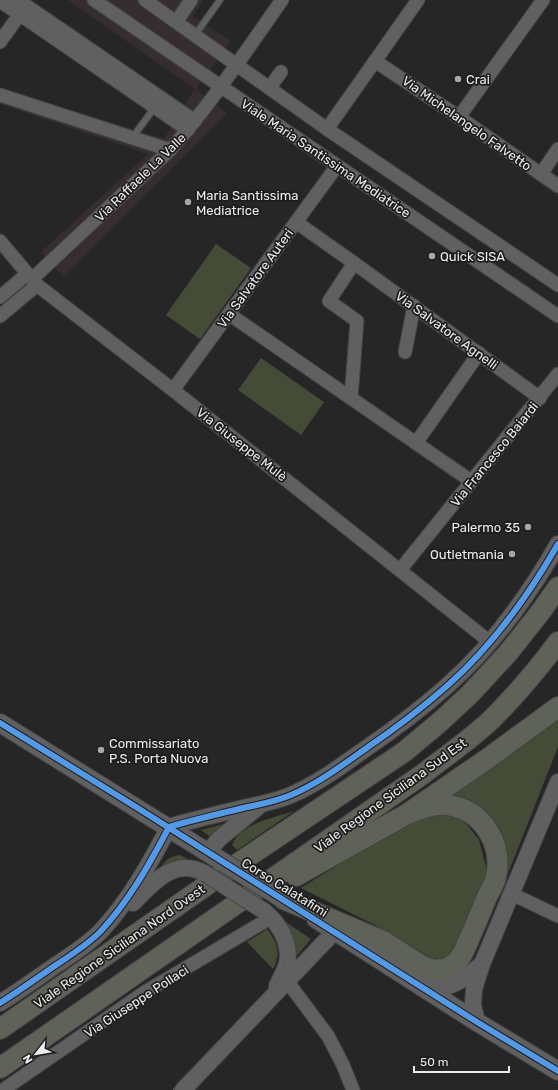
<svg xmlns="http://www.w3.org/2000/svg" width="558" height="1090" font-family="Rubik,sans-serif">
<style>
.built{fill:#352d32}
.green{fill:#444c37}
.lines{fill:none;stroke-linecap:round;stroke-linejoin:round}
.service-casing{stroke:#444344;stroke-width:8}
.minor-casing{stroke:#444344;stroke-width:15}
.tertiary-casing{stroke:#444344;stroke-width:18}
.secondary-casing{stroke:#444344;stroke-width:20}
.primary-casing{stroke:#444344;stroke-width:22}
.service{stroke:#606060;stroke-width:6}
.minor{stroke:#606060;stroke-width:13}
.tertiary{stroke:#606060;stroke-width:16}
.secondary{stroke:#606060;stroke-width:18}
.primary{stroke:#5f6259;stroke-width:20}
.tram{stroke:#5e5d5e;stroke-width:1}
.tertiary-bridge-casing{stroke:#444344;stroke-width:18;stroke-linecap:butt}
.secondary-bridge-casing{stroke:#444344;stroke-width:20;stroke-linecap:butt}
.tertiary-bridge{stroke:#606060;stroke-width:16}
.secondary-bridge{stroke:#606060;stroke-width:18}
.cycleway-casing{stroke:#1e1c1d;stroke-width:8}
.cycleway{stroke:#5399e6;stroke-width:6}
.poi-dot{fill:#a8a6a7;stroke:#1e1c1d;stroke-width:1.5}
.labels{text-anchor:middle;stroke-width:3.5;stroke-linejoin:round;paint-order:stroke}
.poi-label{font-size:13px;fill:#edebec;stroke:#1e1c1d;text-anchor:start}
.street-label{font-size:13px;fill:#edebec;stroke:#1e1c1d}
</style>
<rect width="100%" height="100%" fill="#272627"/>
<!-- built -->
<path class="built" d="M 68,0 L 203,0 L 193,16 L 230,41 L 196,89 L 227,113 L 64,277 L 41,252 L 148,154 L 0,104 L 0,88 L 164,139 L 195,89 Z"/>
<!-- green -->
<g class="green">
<path d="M 216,244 L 251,268 L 200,339 L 166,315 Z"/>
<path d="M 261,358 L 324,402 L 301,435 L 238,390 Z"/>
<path d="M 558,716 L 558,747 L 505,881 L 507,858 L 501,836 L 447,796 Z"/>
<path d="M 294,811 L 237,850 L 232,845 C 241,823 273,818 294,811 Z"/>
<path d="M 429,811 L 449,813 L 465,822 L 479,840 L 487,871 L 459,947 L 447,959 L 434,960 L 377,926 L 301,888 L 403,824 Z"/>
<path d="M 224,824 L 209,836 L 201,830 Z"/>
<path d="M 180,855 L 197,864 L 157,873 C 165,862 166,857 180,855 Z"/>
<path d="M 284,921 L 311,939 L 295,958 C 295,942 293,934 284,921 Z"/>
<path d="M 267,929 C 278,944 281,952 273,969 L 247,942 Z"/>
</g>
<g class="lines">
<!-- service casing -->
<g class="service-casing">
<g id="service">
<path d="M 195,35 L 220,0"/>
<path d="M 132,138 L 155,107"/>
</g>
</g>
<!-- minor casing -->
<g class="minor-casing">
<g id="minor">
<path d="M 18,0 L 195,121"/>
<path d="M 94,0 L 558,316"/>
<path d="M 145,0 L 327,129 L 558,285"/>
<path d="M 0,1 L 188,130"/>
<path d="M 176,22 L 191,0"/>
<path d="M 0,42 L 20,14"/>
<path d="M 375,61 L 450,111 L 558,186"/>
<path d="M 270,87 L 281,72"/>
<path d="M 0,95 L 170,150"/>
<path d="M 459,117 L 543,0"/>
<path d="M 327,129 L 418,0"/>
<path d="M 541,174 L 558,149"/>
<path d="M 296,222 L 354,263 L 540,398"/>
<path d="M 0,241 L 37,285 L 173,390 L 490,642"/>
<path d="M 32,279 L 170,150 C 211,104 246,51 282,0"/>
<path d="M 0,297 L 27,274"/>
<path d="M 229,314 L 471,481"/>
<path d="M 0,316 L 37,285"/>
<path d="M 405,352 L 414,306"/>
<path d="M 173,390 L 337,166"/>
<path d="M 351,398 L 357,321 L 329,301 L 354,263"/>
<path d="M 416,443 L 479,353"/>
<path d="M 400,570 L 558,374"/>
<path d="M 512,894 L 558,916"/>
<path d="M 287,981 L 328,1036 L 343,1065 L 353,1090"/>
<path d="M 3,1090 L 145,992 L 272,917"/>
</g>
</g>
<!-- tertiary casing -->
<g class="tertiary-casing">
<g id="tertiary">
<path d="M 208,852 L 219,839 L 258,807"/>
<path d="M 133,903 C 154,882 175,856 206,874"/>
<path d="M 264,911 C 279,923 291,943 287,963 C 285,971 280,979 277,986"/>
<path d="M 420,985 C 427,986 435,988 442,987 C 457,986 471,973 482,964"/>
<path d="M 0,1003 C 19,991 37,978 56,965 C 71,955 87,945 100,932 C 129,901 149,865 169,827 C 192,820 215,815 239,809 C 256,805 275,802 291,795 C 319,783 344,764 368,747 C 396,728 422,708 447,686 C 491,647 529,595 558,544"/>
<path d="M 477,1022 L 473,1005 L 474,989 L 482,964 L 558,782"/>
<path d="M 183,1090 L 335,931"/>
</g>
</g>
<!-- secondary casing -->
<g class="secondary-casing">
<g id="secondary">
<path d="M 0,723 L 223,862"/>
<path d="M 316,919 L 477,1022 L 558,1071"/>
</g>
</g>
<!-- primary casing -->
<g class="primary-casing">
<g id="primary">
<path d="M 296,876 L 407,814 L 487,759 L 558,707"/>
<path d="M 283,899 L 383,941 L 422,966 L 434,970 L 446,969 L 457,962 L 463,953 C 471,935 479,917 486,899 C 489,892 494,885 496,877 C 503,844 483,810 448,805 C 434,803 420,809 407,814"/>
<path d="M 0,1029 L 237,864 L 404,752 L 441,721 L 470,694 L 508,653 L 542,610 L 558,587"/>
<path d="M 0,1068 L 423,774 C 446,756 471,739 492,719 C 516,695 538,669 558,642"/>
</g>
</g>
<!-- service -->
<use href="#service" class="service"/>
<!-- minor -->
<use href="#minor" class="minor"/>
<!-- tertiary -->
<use href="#tertiary" class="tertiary"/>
<!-- secondary -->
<use href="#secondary" class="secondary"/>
<!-- primary -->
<use href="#primary" class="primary"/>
<!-- tram -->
<path class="tram" d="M 0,1010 L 84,951 L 103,935 L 152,885 L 160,878 L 174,871 L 182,870 L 201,872 L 264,912 C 287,932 293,959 274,984 L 173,1090"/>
<!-- tertiary-bridge casing -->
<g class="tertiary-bridge-casing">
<path id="tertiary-bridge" d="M 206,874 L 264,911"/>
</g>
<!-- secondary-bridge casing -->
<g class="secondary-bridge-casing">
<path id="secondary-bridge" d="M 223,862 L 283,899"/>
</g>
<!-- tertiary-bridge -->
<use href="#tertiary-bridge" class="tertiary-bridge"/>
<!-- secondary-bridge -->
<use href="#secondary-bridge" class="secondary-bridge"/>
<!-- cycleway casing -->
<g class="cycleway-casing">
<g id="cycleway">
<path d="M 0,723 L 136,807 L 477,1022 L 558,1071"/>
<path d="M 169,827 C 192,820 215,815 239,809 C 256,805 275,802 291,795 C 319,783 344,764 368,747 C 396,728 422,708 447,686 C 491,647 529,595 558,544"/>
<path d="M 0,1003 C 19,991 37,978 56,965 C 71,955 87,945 100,932 C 129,901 149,865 169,827"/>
</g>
</g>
<!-- cycleway -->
<use href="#cycleway" class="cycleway"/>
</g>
<!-- markers -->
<g class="poi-dot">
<circle cx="458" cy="79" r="4"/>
<circle cx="188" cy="202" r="4"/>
<circle cx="432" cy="256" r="4"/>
<circle cx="528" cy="527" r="4"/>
<circle cx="512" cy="554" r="4"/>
<circle cx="101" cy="750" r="4"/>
</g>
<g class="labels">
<!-- poi labels -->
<g class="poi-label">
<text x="466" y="84">Crai</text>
<text x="196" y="200">Maria Santissima<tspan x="196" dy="15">Mediatrice</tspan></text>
<text x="440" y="261">Quick SISA</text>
<text x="520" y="532" text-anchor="end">Palermo 35</text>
<text x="504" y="559" text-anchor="end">Outletmania</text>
<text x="109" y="748">Commissariato<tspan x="109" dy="15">P.S. Porta Nuova</tspan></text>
</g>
<!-- street labels -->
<g class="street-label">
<text transform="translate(467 123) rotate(35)" y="5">Via Michelangelo Falvetto</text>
<text transform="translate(326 158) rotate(34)" y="5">Viale Maria Santissima Mediatrice</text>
<text transform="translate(140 177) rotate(-44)" y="5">Via Raffaele La Valle</text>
<text transform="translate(255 278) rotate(-54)" y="5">Via Salvatore Auteri</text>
<text transform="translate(447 330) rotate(36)" y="5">Via Salvatore Agnelli</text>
<text transform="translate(242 444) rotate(38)" y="5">Via Giuseppe Mulè</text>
<text transform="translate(494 454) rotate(-51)" y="5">Via Francesco Baiardi</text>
<text transform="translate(390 795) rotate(-36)" y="5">Viale Regione Siciliana Sud Est</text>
<text transform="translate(285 887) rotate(32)" y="5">Corso Calatafimi</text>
<text transform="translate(119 946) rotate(-35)" y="5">Viale Regione Siciliana Nord Ovest</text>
<text transform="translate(136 1001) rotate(-33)" y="5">Via Giuseppe Pollaci</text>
</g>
</g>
<!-- north arrow -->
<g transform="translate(36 1054) rotate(239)" stroke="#1e1c1d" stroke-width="3" paint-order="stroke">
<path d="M0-3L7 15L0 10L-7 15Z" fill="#edebec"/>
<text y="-6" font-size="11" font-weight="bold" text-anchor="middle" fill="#edebec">N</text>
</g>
<!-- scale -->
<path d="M414 1066v6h95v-6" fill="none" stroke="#edebec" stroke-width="2"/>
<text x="420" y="1066" font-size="12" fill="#edebec" stroke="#1e1c1d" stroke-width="3" paint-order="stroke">50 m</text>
</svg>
